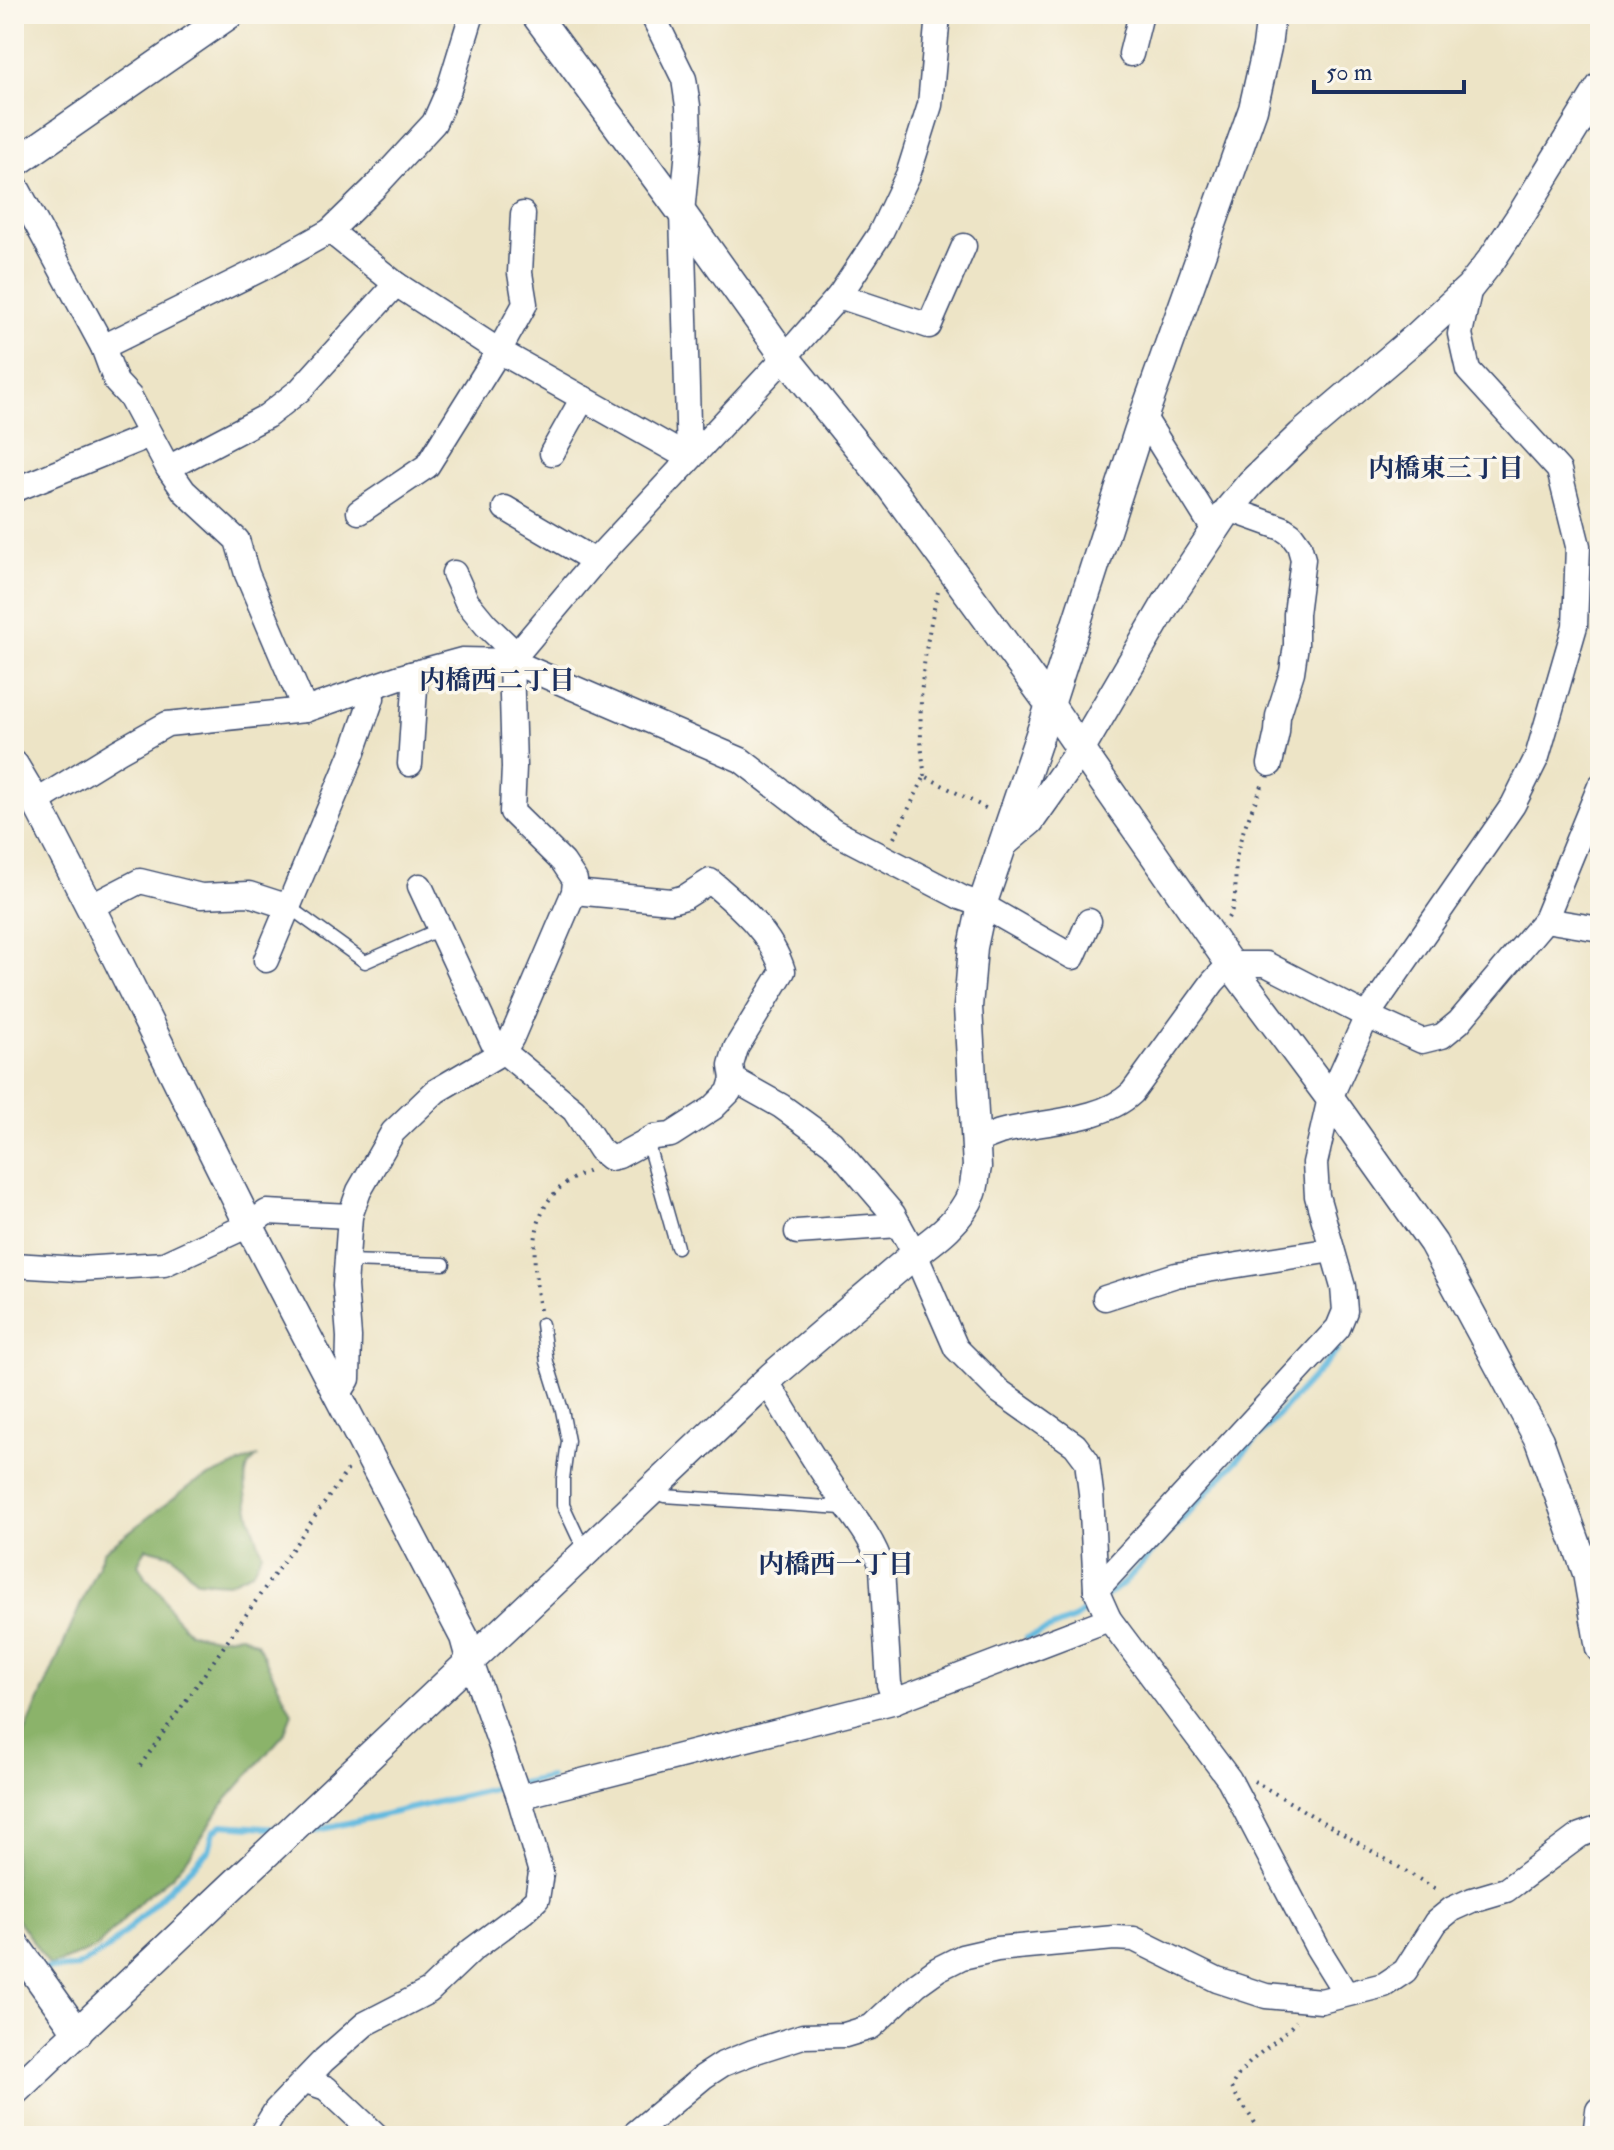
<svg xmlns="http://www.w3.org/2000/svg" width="1614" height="2150" font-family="'IM FELL Double Pica','Noto Serif JP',serif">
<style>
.forest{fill:#8bb36a;stroke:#537164;stroke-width:2}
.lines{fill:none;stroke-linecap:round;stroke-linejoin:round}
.stream{stroke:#62b9df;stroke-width:6}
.service-casing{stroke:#3a4a6e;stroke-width:15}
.minor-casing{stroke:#3a4a6e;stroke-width:27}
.tertiary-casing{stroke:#3a4a6e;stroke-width:31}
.path{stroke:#3a4a6e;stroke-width:4;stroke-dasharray:2 6;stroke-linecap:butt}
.service{stroke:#fff;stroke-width:12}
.minor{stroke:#fff;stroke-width:24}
.tertiary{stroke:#fff;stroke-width:28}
.labels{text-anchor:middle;stroke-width:7;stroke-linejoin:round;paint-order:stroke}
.neighbourhood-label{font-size:26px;font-weight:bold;fill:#1b2f5e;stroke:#fbf7ec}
</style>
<rect width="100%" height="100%" fill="#fbf7ec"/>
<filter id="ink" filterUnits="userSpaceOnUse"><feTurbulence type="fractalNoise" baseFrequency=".0125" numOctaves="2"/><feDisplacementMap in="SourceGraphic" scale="16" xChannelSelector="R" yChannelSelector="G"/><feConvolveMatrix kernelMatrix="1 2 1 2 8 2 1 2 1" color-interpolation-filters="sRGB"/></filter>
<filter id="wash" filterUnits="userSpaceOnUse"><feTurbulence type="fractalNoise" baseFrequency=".006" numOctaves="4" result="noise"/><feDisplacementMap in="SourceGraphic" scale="32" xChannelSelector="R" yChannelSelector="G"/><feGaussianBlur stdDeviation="1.8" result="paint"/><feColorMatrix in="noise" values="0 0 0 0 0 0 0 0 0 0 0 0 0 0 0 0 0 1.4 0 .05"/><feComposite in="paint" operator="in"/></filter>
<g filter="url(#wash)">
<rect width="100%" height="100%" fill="#ede4c6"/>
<!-- forest -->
<path class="forest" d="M 258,1456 C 255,1459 252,1462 249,1465 C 238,1485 255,1533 262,1553 L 252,1572 L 228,1583 L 197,1581 L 173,1555 L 146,1548 L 138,1564 L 146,1578 L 161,1593 L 172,1614 L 189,1632 L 215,1638 L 241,1635 L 257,1643 L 292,1713 L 284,1734 L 222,1805 L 191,1854 L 172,1876 L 143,1899 L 96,1948 L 50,1966 L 14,1915 L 14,1763 L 27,1728 L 104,1551 L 192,1484 Z"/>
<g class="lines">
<!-- stream -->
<g class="stream">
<path d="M 1105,1597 L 1125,1582 L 1338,1350"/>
<path d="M 1027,1638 L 1074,1619 L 1095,1603"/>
<path d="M 521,1783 L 550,1777"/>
<path d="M 303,1831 L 314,1831 L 510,1785"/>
<path d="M 41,1969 L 75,1968 L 109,1948 L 209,1850 L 214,1831 L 222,1825 L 280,1829"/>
</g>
</g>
</g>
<g filter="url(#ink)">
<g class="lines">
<!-- service casing -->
<g class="service-casing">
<g id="service">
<path d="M 289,907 L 365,962 L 440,929"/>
<path d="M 647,1141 L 677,1247"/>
<path d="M 347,1261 L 444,1264"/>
<path d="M 542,1324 L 547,1362 L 562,1410 L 568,1441 L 563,1479 L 563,1505 L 578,1537 L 587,1552"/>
<path d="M 655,1487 L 664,1496 L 842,1508 L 847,1506"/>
</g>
</g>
<!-- minor casing -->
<g class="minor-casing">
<g id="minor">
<path d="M 652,14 L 684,79 L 688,106 L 689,139 L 682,213 L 689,458"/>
<path d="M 1131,54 L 1141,14"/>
<path d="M 14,182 L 103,347 L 116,382 L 130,397 L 168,468 L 184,491 L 237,540 L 247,574 L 305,710"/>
<path d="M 330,231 L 396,284 L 499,351 L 689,458"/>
<path d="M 839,296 L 929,326 L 964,246"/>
<path d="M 103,347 L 267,266 L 330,231 L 373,189 L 434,123 L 449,89 L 472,14"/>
<path d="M 1143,416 L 1214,530"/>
<path d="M 552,453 L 583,398"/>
<path d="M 168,468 L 267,416 L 300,390 L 396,284"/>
<path d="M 14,490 L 150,435"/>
<path d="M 505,508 L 595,561"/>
<path d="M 1229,509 L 1282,528 L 1291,534 L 1299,545 L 1303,559 L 1296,614 L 1296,645 L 1292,672 L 1278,716 L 1277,732 L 1270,764"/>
<path d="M 359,512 L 427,466 L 499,351 L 525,304 L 520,273 L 523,214"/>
<path d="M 454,573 L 467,602 L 486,625 L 516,654"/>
<path d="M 410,764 L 415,688 L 410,674"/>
<path d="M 36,802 L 119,751 L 167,724 L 305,710 L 400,677 L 462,660 L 511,661 L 741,760 L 833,831 L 962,898 L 982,905 L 1073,957 L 1089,921"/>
<path d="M 420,886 L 493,1043 L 574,1110 L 600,1150 L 610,1158 L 619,1156 L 654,1137 L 671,1135 L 713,1108 L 729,1092 L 733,1079 L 731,1065 L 736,1048 L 783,971 C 772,934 739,905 710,881 L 685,897 L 671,901 L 574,892"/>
<path d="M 90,907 L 140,881 L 201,896 L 249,894 L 289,907"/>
<path d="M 1545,920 L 1600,929"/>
<path d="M 266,960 L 353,752 L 372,698 L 369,688"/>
<path d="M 733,1079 L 781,1106 L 832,1143 L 893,1214 L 915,1254 L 956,1348 L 999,1391 L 1075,1445 L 1087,1461 L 1091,1493 L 1096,1590 L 1109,1619 L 1229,1779 L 1317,1947 L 1346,1994"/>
<path d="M 977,1141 C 984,1138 992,1135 1000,1132 C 1041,1121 1101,1122 1132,1093 L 1213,982 L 1230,964 L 1266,964 L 1367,1016 L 1422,1041 L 1442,1036 L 1459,1022 L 1545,920 L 1600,786"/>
<path d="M 797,1232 L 899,1225"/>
<path d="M 14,1265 L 79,1269 L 164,1264 L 249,1225 L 267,1212 L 350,1216"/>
<path d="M 1105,1298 L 1176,1275 L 1332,1250"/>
<path d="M 764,1383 L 773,1392 C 792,1422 809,1453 830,1483 C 849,1511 872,1535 882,1568 L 889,1684 L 895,1701"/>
<path d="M 338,1395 L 348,1379 L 349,1337 L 345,1286 L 350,1216 L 359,1191 L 393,1132 L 436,1091 L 504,1051 L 512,1037 L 574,892 L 575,880 L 563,862 L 512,812 L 514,767 L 511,661 L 595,561 L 785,357 L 839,296 L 880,234 L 908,175 L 930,105 L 938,14"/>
<path d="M 1096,1590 L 1338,1328 L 1345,1311 L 1343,1287 L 1317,1196 L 1315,1163 L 1330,1098 L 1367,1016 L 1513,805 L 1537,757 L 1575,626 L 1578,546 L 1559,470 L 1468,370 L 1460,334 L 1470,287"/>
<path d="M 519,1797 L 892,1702 L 1109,1619"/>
<path d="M 306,2081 L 326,2088 L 377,2136"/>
<path d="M 260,2136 L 276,2110 L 324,2060 L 365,2024 L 429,1991 L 472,1950 L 523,1912 L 537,1899 L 541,1873 L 519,1797 L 471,1662"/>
<path d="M 632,2136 L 703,2077 L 723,2064 L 753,2052 L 803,2036 L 845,2035 L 871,2027 L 917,1984 L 938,1969 L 962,1957 L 997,1949 L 1114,1938 L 1134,1939 L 1217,1980 L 1266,1996 L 1321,2001 L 1384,1985 L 1405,1971 L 1436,1922 L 1452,1909 L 1472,1900 L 1506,1890 L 1580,1835 L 1600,1828"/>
</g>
</g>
<!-- tertiary casing -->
<g class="tertiary-casing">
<g id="tertiary">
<path d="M 535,14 L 682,213 L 785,357 L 892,489 L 1050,705 L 1230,964 L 1330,1098 L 1433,1243 L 1539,1440 L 1587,1573 L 1600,1648"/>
<path d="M 14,164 L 230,14"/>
<path d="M 14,765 L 36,802 L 116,957 L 249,1225 L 464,1637 L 471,1662"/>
<path d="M 1004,843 L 1030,821 L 1081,749 L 1167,602 L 1229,509 L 1251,483 L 1301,435 L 1416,337 L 1470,287 L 1492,259 L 1520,217 L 1600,87"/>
<path d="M 14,1943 L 78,2033"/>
<path d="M 14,2092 L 772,1376 L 915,1254 C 938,1237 961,1220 972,1193 C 975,1185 975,1175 977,1167 L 968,1007 L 973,947 L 982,905 L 1050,705 L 1138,432 L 1253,109 L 1267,47 L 1271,14"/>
<path d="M 1597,2136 L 1600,2111"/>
</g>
</g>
<!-- path -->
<g class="path">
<path d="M 925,776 C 915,717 923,650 938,592"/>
<path d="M 894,838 L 925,776 L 991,811"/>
<path d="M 1228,918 C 1239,899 1234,881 1236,861 C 1239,834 1254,806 1264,781"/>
<path d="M 540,1310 C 531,1252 525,1193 592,1170"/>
<path d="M 140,1766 L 349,1468"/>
<path d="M 1254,1781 L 1439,1891"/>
<path d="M 1264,2136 L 1231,2088 C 1243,2060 1277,2044 1296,2021"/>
</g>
<!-- service -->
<use href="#service" class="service"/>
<!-- minor -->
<use href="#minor" class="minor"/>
<!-- tertiary -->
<use href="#tertiary" class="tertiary"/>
</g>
</g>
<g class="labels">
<!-- neighbourhood labels -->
<g class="neighbourhood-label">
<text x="1446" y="477">内橋東三丁目</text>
<text x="497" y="689">内橋西二丁目</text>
<text x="836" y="1573">内橋西一丁目</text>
</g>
</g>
<!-- margin -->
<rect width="1614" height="2150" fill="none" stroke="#fbf7ec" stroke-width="48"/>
<!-- scale -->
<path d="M1314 80v12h150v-12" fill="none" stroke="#1b2f5e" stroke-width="4"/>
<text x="1326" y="80" font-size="24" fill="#1b2f5e" stroke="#fbf7ec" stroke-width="6" paint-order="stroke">50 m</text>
</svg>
